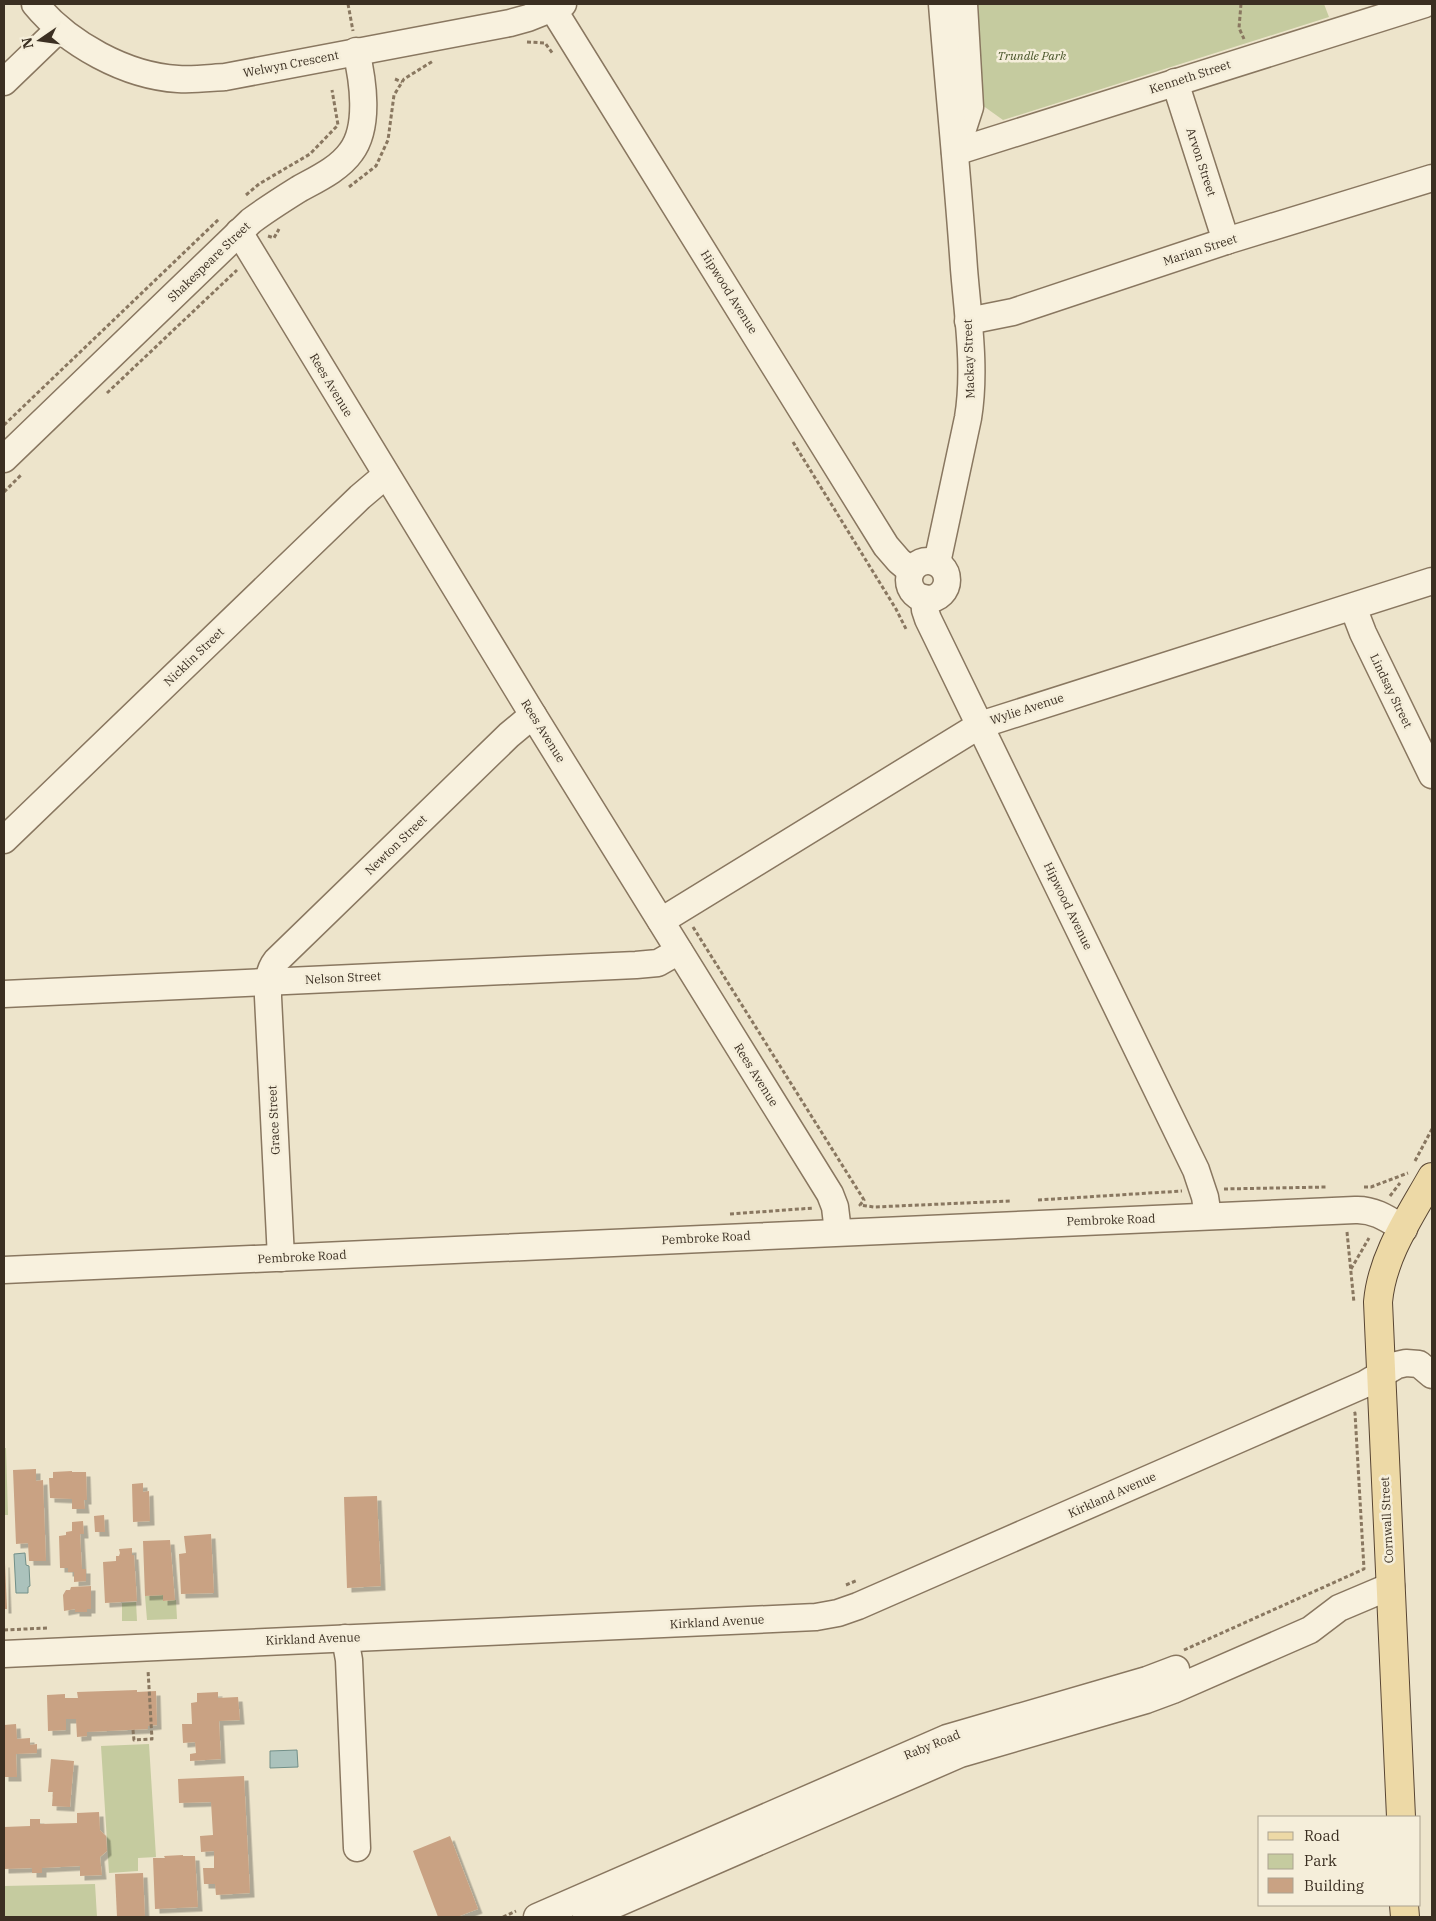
<svg xmlns="http://www.w3.org/2000/svg" width="1436" height="1921" font-family="'IBM Plex Serif',serif">
<style>
.green{fill:#c5cb9f}
.water{fill:#abc2bc;stroke:#729089}
.building{fill:#c9a283;filter:url(#shadow)}
.lines{fill:none;stroke-linecap:round;stroke-linejoin:round}
.minor-casing{stroke:#897760;stroke-width:29}
.major-casing{stroke:#584533;stroke-width:30}
.path{stroke:#897760;stroke-width:3;stroke-dasharray:4 2.5;stroke-linecap:butt}
.minor{stroke:#f8f1de;stroke-width:26}
.major{stroke:#edd9a6;stroke-width:28}
.labels{text-anchor:middle;stroke-width:5;stroke-linejoin:round;paint-order:stroke}
.park-label{font-size:12px;font-style:italic;fill:#4a562a;stroke:#f5eeda}
.street-label{font-size:12px;fill:#3b2f22;stroke:#f5eeda}
</style>
<defs>
<filter id="shadow"><feDropShadow dx="4.5" dy="4.5" stdDeviation="0" flood-color="#0004"/></filter>
</defs>
<rect width="100%" height="100%" fill="#ede4cb"/>
<!-- green -->
<g class="green">
<path d="M 978,4 L 1324,4 L 1329,17 L 1003,120 L 982,105 Z"/>
<path d="M 4,1448 L 6,1448 L 8,1515 L 4,1515 Z"/>
<path d="M 163,1595 L 164,1601 L 176,1600 L 177,1619 L 147,1620 L 145,1596 Z"/>
<path d="M 136,1602 L 137,1621 L 122,1621 L 122,1603 Z"/>
<path d="M 149,1744 L 156,1857 L 138,1858 L 138,1871 L 109,1873 L 101,1746 Z"/>
<path d="M 95,1884 L 97,1917 L 4,1917 L 4,1886 Z"/>
</g>
<!-- water -->
<g class="water">
<path d="M 25,1553 L 26,1565 L 29,1566 L 30,1586 L 28,1587 L 28,1593 L 16,1593 L 14,1554 Z"/>
<path d="M 297,1750 L 298,1767 L 270,1768 L 270,1751 Z"/>
</g>
<!-- building -->
<g class="building">
<path d="M 36,1469 L 36,1481 L 43,1480 L 46,1561 L 29,1561 L 28,1543 L 16,1544 L 13,1470 Z"/>
<path d="M 72,1471 L 72,1472 L 86,1472 L 87,1500 L 84,1500 L 85,1509 L 72,1509 L 72,1499 L 50,1498 L 49,1478 L 53,1478 L 53,1472 Z"/>
<path d="M 143,1483 L 143,1492 L 149,1491 L 150,1521 L 133,1522 L 132,1484 Z"/>
<path d="M 377,1496 L 381,1586 L 347,1588 L 344,1497 Z"/>
<path d="M 104,1515 L 105,1532 L 95,1532 L 94,1516 Z"/>
<path d="M 83,1521 L 84,1534 L 80,1534 L 82,1569 L 86,1569 L 86,1581 L 74,1582 L 74,1572 L 68,1572 L 68,1568 L 60,1568 L 59,1536 L 66,1535 L 66,1532 L 72,1531 L 72,1522 Z"/>
<path d="M 211,1534 L 214,1593 L 181,1594 L 179,1554 L 186,1553 L 184,1536 Z"/>
<path d="M 170,1540 L 175,1600 L 163,1601 L 163,1595 L 145,1596 L 143,1541 Z"/>
<path d="M 132,1548 L 132,1555 L 134,1555 L 137,1601 L 105,1603 L 103,1562 L 116,1561 L 116,1556 L 119,1556 L 120,1553 L 119,1549 Z"/>
<path d="M 4,1563 L 5,1563 L 7,1609 L 4,1609 Z"/>
<path d="M 91,1586 L 91,1609 L 87,1609 L 87,1612 L 75,1612 L 75,1609 L 64,1611 L 63,1595 L 66,1590 L 70,1590 L 71,1587 Z"/>
<path d="M 137,1690 L 137,1692 L 156,1691 L 157,1725 L 148,1726 L 148,1729 L 87,1732 L 87,1736 L 77,1737 L 76,1719 L 66,1719 L 66,1730 L 48,1731 L 47,1695 L 65,1694 L 65,1698 L 78,1698 L 77,1692 Z"/>
<path d="M 218,1692 L 218,1698 L 238,1697 L 240,1720 L 219,1721 L 221,1759 L 190,1761 L 190,1754 L 196,1753 L 195,1742 L 183,1743 L 182,1724 L 192,1724 L 191,1703 L 197,1702 L 197,1693 Z"/>
<path d="M 16,1724 L 17,1739 L 30,1738 L 30,1745 L 37,1744 L 37,1753 L 16,1754 L 17,1777 L 4,1777 L 4,1725 Z"/>
<path d="M 51,1759 L 74,1761 L 70,1807 L 52,1806 L 53,1792 L 48,1792 Z"/>
<path d="M 244,1776 L 250,1893 L 216,1895 L 215,1884 L 204,1884 L 203,1868 L 214,1868 L 214,1851 L 201,1852 L 200,1836 L 213,1835 L 211,1802 L 179,1803 L 178,1779 Z"/>
<path d="M 99,1812 L 100,1830 L 106,1836 L 107,1851 L 100,1857 L 102,1875 L 80,1876 L 80,1866 L 42,1868 L 42,1873 L 32,1873 L 32,1868 L 4,1869 L 4,1827 L 30,1826 L 30,1819 L 40,1819 L 40,1824 L 77,1823 L 77,1813 Z"/>
<path d="M 450,1836 L 478,1909 L 457,1917 L 438,1917 L 413,1851 Z"/>
<path d="M 183,1855 L 183,1856 L 195,1856 L 198,1907 L 155,1909 L 153,1858 L 165,1858 L 164,1856 Z"/>
<path d="M 143,1873 L 145,1917 L 117,1917 L 115,1874 Z"/>
</g>
<g class="lines">
<!-- minor casing -->
<g class="minor-casing">
<g id="minor">
<path d="M 35,4 C 68,44 126,76 178,79 C 194,80 209,78 225,77 L 510,23 L 528,18 L 563,4"/>
<path d="M 553,9 L 886,546 L 899,561 L 911,571"/>
<path d="M 4,82 L 59,29"/>
<path d="M 1175,82 L 1226,241"/>
<path d="M 959,141 L 970,107 L 964,4"/>
<path d="M 955,152 L 1425,4"/>
<path d="M 239,232 L 533,715 L 830,1194 L 835,1207 L 838,1232"/>
<path d="M 968,321 L 1013,312 L 1226,241 L 1432,178"/>
<path d="M 4,459 L 251,221 C 267,209 283,199 299,189 C 317,179 339,169 351,152 C 370,127 363,80 356,51"/>
<circle cx="928" cy="580" r="19"/>
<path d="M 937,563 L 968,418 C 976,370 968,318 964,269 C 958,181 949,92 942,4"/>
<path d="M 924,598 L 925,610 L 928,619 L 1196,1170 L 1205,1197 L 1208,1216"/>
<path d="M 1353,607 L 1363,633 L 1432,775"/>
<path d="M 4,840 L 360,497 L 386,475"/>
<path d="M 661,921 L 980,725 L 1432,581"/>
<path d="M 4,994 L 636,965 L 658,963 L 679,951"/>
<path d="M 281,1258 L 268,997 C 268,984 268,971 276,961 L 509,735 L 533,715"/>
<path d="M 4,1270 L 1355,1210 C 1374,1209 1388,1219 1404,1229"/>
<path d="M 345,1638 L 349,1660 L 357,1848"/>
<path d="M 4,1654 L 816,1617 L 838,1613 L 858,1606 L 1365,1384 L 1397,1365 L 1406,1363 L 1419,1364 L 1432,1375"/>
<path d="M 537,1917 L 947,1738 L 1147,1680 L 1176,1669"/>
<path d="M 586,1917 L 960,1754 L 1146,1700 L 1173,1690 L 1310,1630 L 1339,1608 L 1391,1586"/>
</g>
</g>
<!-- major casing -->
<g class="major-casing">
<g id="major">
<path d="M 1401,1817 L 1378,1302 C 1382,1256 1410,1216 1432,1177"/>
<path d="M 1404,1905 L 1405,1917"/>
</g>
</g>
<!-- path -->
<g class="path">
<path d="M 348,4 L 353,31"/>
<path d="M 1241,4 L 1239,28 L 1244,39"/>
<path d="M 527,42 L 545,43 L 553,54"/>
<path d="M 395,79 L 402,82"/>
<path d="M 349,187 L 376,166 L 388,140 L 394,95 L 404,79 L 433,61"/>
<path d="M 246,195 L 259,184 L 310,154 L 338,125 L 332,90"/>
<path d="M 268,236 L 274,238 L 279,229"/>
<path d="M 107,393 L 237,270"/>
<path d="M 4,425 L 219,219"/>
<path d="M 793,442 L 896,609 L 906,629"/>
<path d="M 4,492 L 21,475"/>
<path d="M 693,927 L 864,1200 L 860,1205 L 874,1207 L 1010,1201"/>
<path d="M 1415,1161 L 1432,1129"/>
<path d="M 1364,1187 L 1371,1187 L 1408,1173"/>
<path d="M 1224,1189 L 1326,1187"/>
<path d="M 1390,1196 L 1400,1183"/>
<path d="M 1038,1200 L 1182,1191"/>
<path d="M 730,1214 L 814,1208"/>
<path d="M 1347,1232 L 1354,1303"/>
<path d="M 1351,1269 L 1369,1238"/>
<path d="M 846,1585 L 858,1580"/>
<path d="M 4,1630 L 47,1628"/>
<path d="M 1184,1650 L 1364,1569 L 1355,1413 L 1353,1414"/>
<path d="M 133,1730 L 134,1740 L 152,1739 L 148,1670"/>
<path d="M 503,1917 L 516,1911"/>
</g>
<!-- minor -->
<use href="#minor" class="minor"/>
<!-- major -->
<use href="#major" class="major"/>
</g>
<g class="labels">
<!-- park labels -->
<g class="park-label">
<text x="1032" y="60">Trundle Park</text>
</g>
<!-- street labels -->
<g class="street-label">
<text transform="translate(291 64) rotate(-11)" y="4">Welwyn Crescent</text>
<text transform="translate(1190 77) rotate(-18)" y="4">Kenneth Street</text>
<text transform="translate(1201 162) rotate(72)" y="4">Arvon Street</text>
<text transform="translate(1200 250) rotate(-18)" y="4">Marian Street</text>
<text transform="translate(209 262) rotate(-44)" y="4">Shakespeare Street</text>
<text transform="translate(729 292) rotate(58)" y="4">Hipwood Avenue</text>
<text transform="translate(969 359) rotate(-92)" y="4">Mackay Street</text>
<text transform="translate(331 385) rotate(59)" y="4">Rees Avenue</text>
<text transform="translate(194 657) rotate(-44)" y="4">Nicklin Street</text>
<text transform="translate(1391 691) rotate(64)" y="4">Lindsay Street</text>
<text transform="translate(1027 709) rotate(-18)" y="4">Wylie Avenue</text>
<text transform="translate(543 731) rotate(58)" y="4">Rees Avenue</text>
<text transform="translate(396 845) rotate(-44)" y="4">Newton Street</text>
<text transform="translate(1068 906) rotate(64)" y="4">Hipwood Avenue</text>
<text transform="translate(343 978) rotate(-3)" y="4">Nelson Street</text>
<text transform="translate(756 1075) rotate(58)" y="4">Rees Avenue</text>
<text transform="translate(274 1120) rotate(-93)" y="4">Grace Street</text>
<text transform="translate(1111 1220) rotate(-2)" y="4">Pembroke Road</text>
<text transform="translate(706 1238) rotate(-3)" y="4">Pembroke Road</text>
<text transform="translate(302 1257) rotate(-3)" y="4">Pembroke Road</text>
<text transform="translate(1112 1495) rotate(-24)" y="4">Kirkland Avenue</text>
<text transform="translate(1387 1520) rotate(-93)" y="4">Cornwall Street</text>
<text transform="translate(717 1622) rotate(-3)" y="4">Kirkland Avenue</text>
<text transform="translate(313 1639) rotate(-2)" y="4">Kirkland Avenue</text>
<text transform="translate(932 1745) rotate(-22)" y="4">Raby Road</text>
</g>
</g>
<!-- border -->
<rect width="1436" height="1921" fill="none" stroke="#3b2f22" stroke-width="10"/>
<!-- legend -->
<rect x="1258" y="1816" width="162" height="90" fill="#f5eeda" stroke="#aba290"/>
<rect x="1268" y="1832" width="25" height="8" fill="#edd9a6" stroke="#aba290"/>
<text x="1304" y="1841" font-size="15" fill="#3b2f22">Road</text>
<rect x="1268" y="1854" width="25" height="15" fill="#c5cb9f" stroke="#aba290"/>
<text x="1304" y="1866" font-size="15" fill="#3b2f22">Park</text>
<rect x="1268" y="1878" width="25" height="15" fill="#c9a283" stroke="#aba290"/>
<text x="1304" y="1891" font-size="15" fill="#3b2f22">Building</text>
<!-- north arrow -->
<g transform="translate(40 40) rotate(257)" stroke="#f5eeda" stroke-width="4" paint-order="stroke">
<path d="M0-4L9 19L0 12L-9 19Z" fill="#3b2f22"/>
<text y="-8" font-size="14" font-weight="bold" text-anchor="middle" fill="#3b2f22">N</text>
</g>
</svg>
